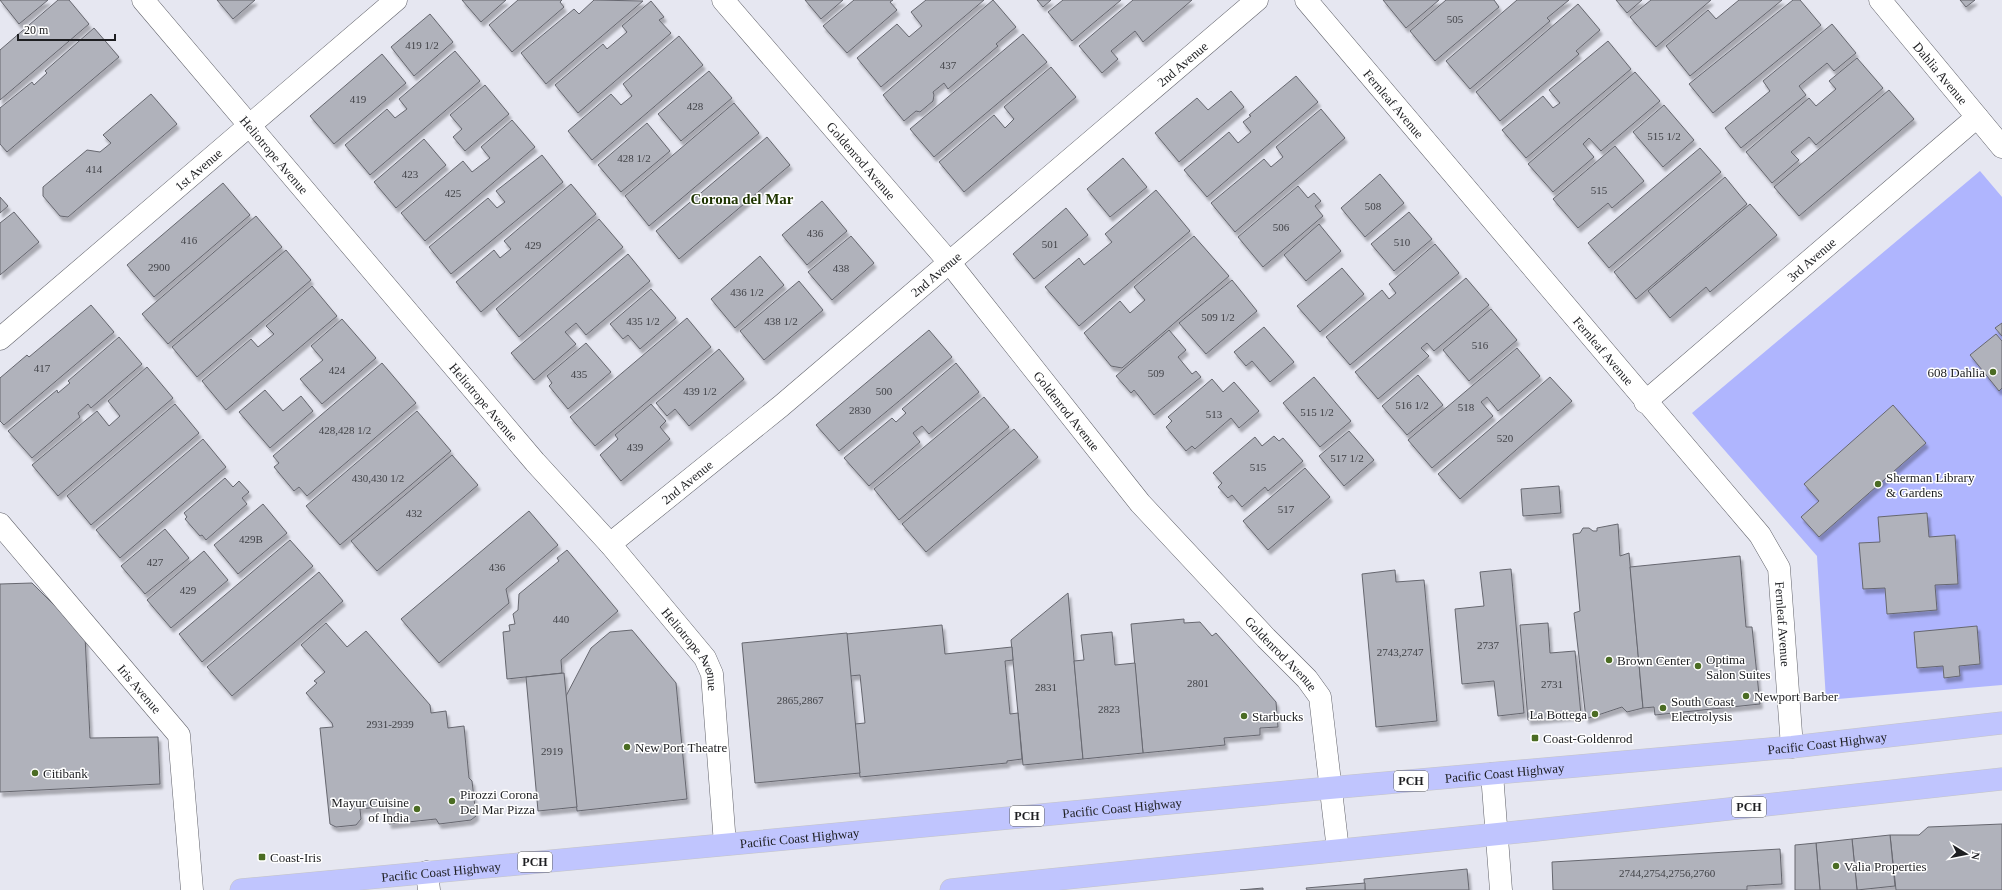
<svg xmlns="http://www.w3.org/2000/svg" width="2002" height="890" font-family="'Times New Roman',serif">
<style>
.green{fill:#afb5fe}
.building{fill:#b0b2bb;stroke:#66676f;filter:url(#shadow)}
.lines{fill:none;stroke-linecap:round;stroke-linejoin:round}
.minor-casing{stroke:#62636b;stroke-width:23}
.highway-casing{stroke:#c4c4c5;stroke-width:23}
.minor{stroke:#fff;stroke-width:22}
.highway{stroke:#c0c5fe;stroke-width:22}
.poi-dot{fill:#4b6c23;stroke:#fff;stroke-width:1.5}
.labels{text-anchor:middle;stroke-width:3;stroke-linejoin:round;paint-order:stroke}
.number-label{font-size:11px;fill:#424348}
.shield{fill:#fff;stroke:#616264;stroke-width:1}
.shield-label{font-size:12px;font-weight:bold;fill:#1d1e21}
.street-label{font-size:13px;fill:#1d1e21;stroke:#fff}
.poi-label{font-size:13px;fill:#1d1e21;stroke:#fff;text-anchor:start}
.quarter-label{font-size:15px;font-weight:bold;fill:#1d3300;stroke:#fff}
</style>
<defs>
<filter id="shadow"><feDropShadow dx="2.5" dy="4.5" stdDeviation="1" flood-color="#0004"/></filter>
</defs>
<rect width="100%" height="100%" fill="#e6e7f1"/>
<!-- green -->
<path class="green" d="M 1980,171 L 2002,197 L 2002,685 L 1826,700 L 1817,556 L 1692,413 Z"/>
<!-- building -->
<g class="building">
<path d="M 0,0 L 48,0 L 19,24 Z"/>
<path d="M 58,0 L 69,0 L 89,24 L 0,100 L 0,50 Z"/>
<path d="M 217,0 L 255,0 L 233,19 Z"/>
<path d="M 462,0 L 506,0 L 481,22 Z"/>
<path d="M 518,0 L 562,0 L 560,2 L 564,7 L 512,52 L 489,25 Z"/>
<path d="M 594,0 L 643,1 L 546,84 L 521,53 L 574,9 L 579,14 Z"/>
<path d="M 805,0 L 843,0 L 821,19 Z"/>
<path d="M 854,0 L 893,0 L 890,2 L 897,10 L 847,53 L 823,26 Z"/>
<path d="M 926,0 L 984,0 L 881,87 L 857,58 L 897,24 L 909,37 L 922,26 L 911,12 Z"/>
<path d="M 993,0 L 1016,27 L 996,44 L 998,46 L 948,89 L 944,83 L 933,92 L 934,95 L 933,101 L 920,112 L 916,111 L 904,121 L 883,95 Z"/>
<path d="M 1037,0 L 1051,0 L 1043,7 Z"/>
<path d="M 1063,0 L 1121,0 L 1072,41 L 1048,12 Z"/>
<path d="M 1133,0 L 1192,0 L 1143,42 L 1135,31 L 1111,51 L 1118,59 L 1102,73 L 1079,46 Z"/>
<path d="M 1383,0 L 1439,0 L 1406,28 Z"/>
<path d="M 1446,0 L 1494,0 L 1499,7 L 1435,61 L 1410,31 Z"/>
<path d="M 1517,0 L 1569,0 L 1547,18 L 1550,21 L 1470,89 L 1446,61 Z"/>
<path d="M 1616,0 L 1642,0 L 1627,13 Z"/>
<path d="M 1651,0 L 1711,0 L 1656,47 L 1630,17 Z"/>
<path d="M 1739,0 L 1782,0 L 1690,76 L 1666,46 L 1708,10 L 1716,19 Z"/>
<path d="M 1793,0 L 1800,0 L 1821,25 L 1713,113 L 1689,84 Z"/>
<path d="M 1960,0 L 1975,0 L 1966,7 Z"/>
<path d="M 651,1 L 664,17 L 659,20 L 671,33 L 578,113 L 555,85 L 603,44 L 607,49 L 627,32 L 622,26 Z"/>
<path d="M 1578,4 L 1600,30 L 1576,51 L 1579,54 L 1500,121 L 1476,92 Z"/>
<path d="M 430,14 L 453,42 L 414,76 L 391,47 Z"/>
<path d="M 1832,24 L 1856,53 L 1834,71 L 1827,63 L 1799,86 L 1806,95 L 1741,148 L 1725,128 L 1770,91 L 1763,81 Z"/>
<path d="M 94,28 L 119,57 L 7,152 L 0,144 L 0,108 L 32,82 L 34,85 L 47,73 L 45,71 Z"/>
<path d="M 1023,34 L 1047,62 L 934,157 L 910,129 Z"/>
<path d="M 679,36 L 703,65 L 592,160 L 568,131 L 611,94 L 621,105 L 632,96 L 623,84 Z"/>
<path d="M 1608,41 L 1631,69 L 1526,158 L 1502,130 L 1543,96 L 1553,108 L 1560,103 L 1549,90 Z"/>
<path d="M 455,51 L 480,81 L 370,175 L 345,145 L 387,109 L 395,118 L 407,109 L 399,99 Z"/>
<path d="M 382,54 L 406,83 L 334,144 L 310,116 Z"/>
<path d="M 1857,58 L 1883,88 L 1816,145 L 1809,137 L 1791,152 L 1799,160 L 1772,183 L 1746,152 L 1809,98 L 1816,106 L 1836,89 L 1829,81 Z"/>
<path d="M 1051,67 L 1076,97 L 964,192 L 939,162 L 994,115 L 1005,128 L 1014,119 L 1004,107 Z"/>
<path d="M 709,71 L 732,98 L 681,141 L 658,114 Z"/>
<path d="M 1635,72 L 1660,101 L 1601,151 L 1589,138 L 1583,144 L 1594,157 L 1553,192 L 1528,164 Z"/>
<path d="M 1296,76 L 1318,102 L 1207,197 L 1184,170 L 1229,132 L 1238,143 L 1251,132 L 1243,122 L 1251,116 L 1249,115 Z"/>
<path d="M 485,85 L 509,114 L 465,151 L 453,137 L 462,129 L 450,115 Z"/>
<path d="M 1889,90 L 1914,119 L 1799,216 L 1774,187 Z"/>
<path d="M 1231,91 L 1244,107 L 1179,162 L 1155,133 L 1197,98 L 1208,110 Z"/>
<path d="M 151,94 L 177,124 L 68,217 L 60,216 L 43,196 L 43,187 L 87,150 L 100,152 L 111,143 L 103,135 Z"/>
<path d="M 734,103 L 759,133 L 649,226 L 625,196 Z"/>
<path d="M 1664,105 L 1694,140 L 1663,167 L 1633,132 Z"/>
<path d="M 1321,109 L 1345,138 L 1235,232 L 1211,203 L 1264,159 L 1271,167 L 1283,157 L 1276,147 Z"/>
<path d="M 512,120 L 535,147 L 425,241 L 401,213 L 463,161 L 472,172 L 490,158 L 481,147 Z"/>
<path d="M 647,123 L 670,151 L 621,192 L 598,165 Z"/>
<path d="M 767,137 L 790,165 L 679,259 L 656,231 Z"/>
<path d="M 424,139 L 446,165 L 396,208 L 374,182 Z"/>
<path d="M 1615,146 L 1644,181 L 1612,208 L 1608,203 L 1578,228 L 1553,199 Z"/>
<path d="M 1700,148 L 1721,172 L 1609,268 L 1588,243 Z"/>
<path d="M 542,155 L 563,182 L 451,274 L 429,247 L 488,198 L 497,208 L 505,202 L 496,191 Z"/>
<path d="M 1123,158 L 1147,187 L 1110,217 L 1087,189 Z"/>
<path d="M 1380,174 L 1404,203 L 1365,237 L 1341,208 Z"/>
<path d="M 1725,177 L 1747,204 L 1636,299 L 1614,272 Z"/>
<path d="M 223,183 L 250,215 L 154,297 L 127,265 Z"/>
<path d="M 571,184 L 596,214 L 481,312 L 456,282 L 494,250 L 500,258 L 511,249 L 504,241 Z"/>
<path d="M 1298,186 L 1308,198 L 1314,193 L 1321,201 L 1315,206 L 1323,216 L 1263,267 L 1238,237 Z"/>
<path d="M 1156,190 L 1190,231 L 1079,326 L 1045,287 L 1079,258 L 1084,265 L 1112,242 L 1105,234 Z"/>
<path d="M 0,197 L 8,206 L 0,213 Z"/>
<path d="M 822,201 L 847,231 L 807,265 L 782,235 Z"/>
<path d="M 1750,204 L 1777,235 L 1710,292 L 1706,287 L 1670,318 L 1648,291 Z"/>
<path d="M 1066,208 L 1088,235 L 1034,279 L 1013,254 Z"/>
<path d="M 14,212 L 39,242 L 0,275 L 0,223 Z"/>
<path d="M 1409,212 L 1432,239 L 1394,271 L 1371,244 Z"/>
<path d="M 256,216 L 282,247 L 168,344 L 142,314 Z"/>
<path d="M 599,219 L 623,247 L 519,337 L 496,309 Z"/>
<path d="M 1319,224 L 1341,251 L 1306,281 L 1284,255 Z"/>
<path d="M 851,236 L 874,263 L 832,300 L 808,272 Z"/>
<path d="M 1194,236 L 1229,276 L 1122,368 L 1111,366 L 1084,333 L 1120,301 L 1130,313 L 1145,300 L 1134,287 Z"/>
<path d="M 1435,244 L 1459,273 L 1350,365 L 1326,337 L 1382,290 L 1389,299 L 1396,293 L 1389,284 Z"/>
<path d="M 286,250 L 311,280 L 197,377 L 172,347 Z"/>
<path d="M 628,254 L 650,281 L 586,335 L 576,323 L 565,332 L 576,344 L 534,380 L 511,353 Z"/>
<path d="M 760,256 L 784,285 L 735,328 L 711,299 Z"/>
<path d="M 1342,268 L 1364,294 L 1320,332 L 1297,306 Z"/>
<path d="M 1466,278 L 1489,305 L 1434,351 L 1427,343 L 1421,348 L 1429,356 L 1378,399 L 1355,372 Z"/>
<path d="M 1232,280 L 1257,311 L 1206,354 L 1179,323 Z"/>
<path d="M 799,281 L 823,310 L 764,360 L 740,331 Z"/>
<path d="M 312,286 L 337,316 L 226,410 L 202,381 L 251,339 L 258,347 L 274,334 L 266,326 Z"/>
<path d="M 651,289 L 676,318 L 640,349 L 628,335 L 623,339 L 610,324 Z"/>
<path d="M 91,305 L 114,332 L 4,425 L 0,421 L 0,378 L 27,355 L 29,357 Z"/>
<path d="M 1491,309 L 1517,340 L 1469,381 L 1443,350 Z"/>
<path d="M 687,318 L 711,347 L 595,446 L 570,417 Z"/>
<path d="M 342,319 L 376,358 L 322,404 L 300,379 L 323,360 L 311,346 Z"/>
<path d="M 2002,323 L 2002,336 L 1995,328 Z"/>
<path d="M 1264,327 L 1294,362 L 1270,382 L 1252,361 L 1246,366 L 1234,352 Z"/>
<path d="M 929,330 L 952,357 L 839,451 L 816,425 Z"/>
<path d="M 1169,330 L 1186,350 L 1178,357 L 1192,374 L 1196,371 L 1201,377 L 1154,415 L 1134,390 L 1131,393 L 1116,376 Z"/>
<path d="M 1996,334 L 2002,341 L 2002,388 L 1999,391 L 1970,355 Z"/>
<path d="M 119,337 L 142,364 L 91,408 L 88,404 L 78,413 L 80,417 L 32,458 L 8,431 L 57,390 L 58,393 L 70,383 L 68,381 Z"/>
<path d="M 586,343 L 611,372 L 568,409 L 549,386 L 552,383 L 547,376 Z"/>
<path d="M 1517,348 L 1540,376 L 1498,411 L 1487,397 L 1481,402 L 1493,416 L 1432,468 L 1408,440 Z"/>
<path d="M 719,349 L 744,379 L 689,426 L 675,409 L 667,416 L 656,403 Z"/>
<path d="M 382,363 L 416,403 L 307,496 L 299,487 L 294,491 L 274,467 L 279,463 L 273,456 Z"/>
<path d="M 956,363 L 979,392 L 929,434 L 922,426 L 913,433 L 920,442 L 869,486 L 844,458 L 892,418 L 896,422 L 906,413 L 902,409 Z"/>
<path d="M 147,367 L 173,398 L 58,496 L 32,465 L 97,411 L 109,426 L 120,416 L 108,401 Z"/>
<path d="M 1418,375 L 1443,405 L 1407,435 L 1382,406 Z"/>
<path d="M 1314,377 L 1351,421 L 1320,447 L 1283,403 Z"/>
<path d="M 1550,377 L 1572,401 L 1460,499 L 1438,474 Z"/>
<path d="M 1212,379 L 1223,392 L 1234,382 L 1259,411 L 1239,428 L 1231,418 L 1195,449 L 1192,446 L 1186,451 L 1166,427 L 1172,421 L 1168,417 Z"/>
<path d="M 265,390 L 283,411 L 301,396 L 313,411 L 270,448 L 239,412 Z"/>
<path d="M 984,397 L 1009,427 L 899,520 L 874,489 Z"/>
<path d="M 175,404 L 199,433 L 91,525 L 67,496 Z"/>
<path d="M 651,404 L 666,421 L 660,427 L 670,439 L 621,481 L 600,455 L 618,439 L 615,435 Z"/>
<path d="M 1893,405 L 1926,443 L 1819,537 L 1801,517 L 1819,501 L 1804,484 Z"/>
<path d="M 417,411 L 451,451 L 340,545 L 306,506 Z"/>
<path d="M 1014,429 L 1038,457 L 926,552 L 902,524 Z"/>
<path d="M 1349,431 L 1374,460 L 1344,486 L 1319,456 Z"/>
<path d="M 1274,436 L 1279,441 L 1283,438 L 1303,461 L 1268,491 L 1265,487 L 1242,507 L 1232,495 L 1228,498 L 1218,487 L 1222,483 L 1213,473 L 1255,437 L 1262,446 Z"/>
<path d="M 203,439 L 226,467 L 120,558 L 96,530 Z"/>
<path d="M 452,455 L 478,485 L 377,571 L 351,541 Z"/>
<path d="M 1305,468 L 1330,497 L 1268,550 L 1243,521 Z"/>
<path d="M 225,478 L 233,487 L 239,481 L 249,492 L 242,498 L 247,504 L 206,540 L 202,535 L 200,536 L 185,519 L 187,517 L 184,513 Z"/>
<path d="M 1559,486 L 1561,513 L 1523,516 L 1521,489 Z"/>
<path d="M 263,504 L 287,533 L 238,574 L 214,545 Z"/>
<path d="M 529,511 L 558,545 L 506,589 L 509,603 L 439,663 L 401,619 Z"/>
<path d="M 1927,513 L 1929,537 L 1955,535 L 1958,584 L 1935,585 L 1937,610 L 1887,614 L 1885,588 L 1863,589 L 1859,543 L 1880,542 L 1878,517 Z"/>
<path d="M 1618,524 L 1620,556 L 1629,553 L 1643,708 L 1627,712 L 1622,707 L 1586,719 L 1574,613 L 1580,611 L 1573,534 L 1580,533 L 1583,528 L 1589,528 L 1593,531 L 1597,531 L 1597,528 Z"/>
<path d="M 165,529 L 189,558 L 145,594 L 121,566 Z"/>
<path d="M 290,540 L 313,566 L 202,662 L 179,634 Z"/>
<path d="M 567,550 L 618,611 L 561,660 L 562,673 L 507,679 L 503,632 L 510,631 L 509,625 L 515,624 L 513,614 L 518,610 L 519,594 L 559,561 L 557,558 Z"/>
<path d="M 204,551 L 228,580 L 171,628 L 147,600 Z"/>
<path d="M 1740,556 L 1746,627 L 1752,627 L 1760,704 L 1655,715 L 1654,707 L 1643,708 L 1630,567 Z"/>
<path d="M 1511,569 L 1524,713 L 1498,716 L 1494,681 L 1462,684 L 1455,609 L 1484,606 L 1480,572 Z"/>
<path d="M 1395,570 L 1396,582 L 1424,580 L 1437,721 L 1376,727 L 1362,574 Z"/>
<path d="M 319,572 L 343,601 L 232,696 L 207,667 Z"/>
<path d="M 32,583 L 85,636 L 90,738 L 158,737 L 160,784 L 0,792 L 0,584 Z"/>
<path d="M 1068,593 L 1083,759 L 1023,765 L 1011,640 Z"/>
<path d="M 1184,619 L 1184,623 L 1200,622 L 1212,636 L 1216,633 L 1276,702 L 1278,727 L 1260,728 L 1260,735 L 1224,738 L 1225,745 L 1143,753 L 1131,624 Z"/>
<path d="M 326,623 L 347,647 L 366,631 L 430,705 L 431,713 L 446,711 L 448,728 L 464,726 L 469,778 L 472,781 L 476,816 L 471,820 L 439,824 L 436,819 L 389,824 L 387,806 L 360,809 L 361,819 L 356,825 L 336,827 L 330,824 L 320,728 L 333,727 L 332,723 L 306,693 L 317,683 L 314,681 L 325,672 L 301,645 Z"/>
<path d="M 1548,623 L 1550,653 L 1575,651 L 1581,715 L 1528,720 L 1520,625 Z"/>
<path d="M 942,625 L 945,654 L 1012,647 L 1013,660 L 1005,661 L 1010,714 L 1018,713 L 1022,759 L 1007,761 L 1007,763 L 860,777 L 855,724 L 865,723 L 860,675 L 850,676 L 846,634 Z"/>
<path d="M 1977,626 L 1980,664 L 1959,666 L 1960,676 L 1944,678 L 1943,666 L 1917,668 L 1914,632 Z"/>
<path d="M 632,630 L 676,683 L 687,799 L 577,811 L 566,696 L 591,648 L 610,632 Z"/>
<path d="M 1112,632 L 1115,665 L 1135,663 L 1143,753 L 1083,759 L 1074,661 L 1084,660 L 1081,635 Z"/>
<path d="M 847,633 L 860,773 L 755,783 L 742,643 Z"/>
<path d="M 564,673 L 577,807 L 538,811 L 526,677 Z"/>
<path d="M 2002,824 L 2002,890 L 1896,890 L 1890,835 L 1919,835 L 1928,827 Z"/>
<path d="M 1890,835 L 1895,886 L 1857,890 L 1852,839 Z"/>
<path d="M 1852,839 L 1857,890 L 1820,890 L 1816,843 Z"/>
<path d="M 1816,843 L 1820,890 L 1795,890 L 1795,845 Z"/>
<path d="M 1780,849 L 1782,884 L 1747,886 L 1747,890 L 1553,890 L 1552,862 Z"/>
<path d="M 1467,869 L 1469,890 L 1365,890 L 1364,879 Z"/>
<path d="M 1365,883 L 1365,890 L 1307,890 L 1306,888 Z"/>
<path d="M 1263,888 L 1263,890 L 1240,890 Z"/>
</g>
<g class="lines">
<!-- minor casing -->
<g class="minor-casing">
<g id="minor">
<path id="s1" d="M 143,0 L 535,462 L 610,544 L 705,658 L 712,674 L 725,844"/>
<path id="s2" d="M 723,0 L 949,262 L 1140,503 L 1266,638 L 1307,679 L 1320,697 L 1338,850"/>
<path id="s3" d="M 1306,0 L 1760,535 L 1779,568 L 1792,747"/>
<path id="s4" d="M 1880,0 L 2002,147"/>
<path id="s5" d="M 0,339 L 396,0"/>
<path id="s6" d="M 1645,402 L 1977,117"/>
<path id="s7" d="M 0,524 L 179,735 L 192,890"/>
<path id="s8" d="M 610,544 L 781,406 L 1257,0"/>
<path d="M 1492,774 L 1501,890"/>
<path d="M 427,872 L 429,890"/>
</g>
</g>
<!-- highway casing -->
<g class="highway-casing">
<g id="highway">
<path id="s9" d="M 241,890 L 1329,788 L 1792,747 L 2002,723"/>
<path d="M 951,890 L 1537,830 L 2002,779"/>
</g>
</g>
<!-- minor -->
<use href="#minor" class="minor"/>
<!-- highway -->
<use href="#highway" class="highway"/>
</g>
<!-- markers -->
<g class="poi-dot">
<circle cx="1993" cy="372" r="4"/>
<circle cx="1878" cy="484" r="4"/>
<circle cx="1609" cy="660" r="4"/>
<circle cx="1698" cy="666" r="4"/>
<circle cx="1746" cy="696" r="4"/>
<circle cx="1663" cy="708" r="4"/>
<circle cx="1595" cy="714" r="4"/>
<circle cx="1244" cy="716" r="4"/>
<rect x="1531" y="734" width="8" height="8" rx="2"/>
<circle cx="627" cy="747" r="4"/>
<circle cx="35" cy="773" r="4"/>
<circle cx="452" cy="801" r="4"/>
<circle cx="417" cy="809" r="4"/>
<rect x="258" y="853" width="8" height="8" rx="2"/>
<circle cx="1836" cy="866" r="4"/>
</g>
<g class="labels">
<!-- number labels -->
<g class="number-label">
<text x="1455" y="23">505</text>
<text x="422" y="49">419 1/2</text>
<text x="948" y="69">437</text>
<text x="358" y="103">419</text>
<text x="695" y="110">428</text>
<text x="1664" y="140">515 1/2</text>
<text x="634" y="162">428 1/2</text>
<text x="94" y="173">414</text>
<text x="410" y="178">423</text>
<text x="1599" y="194">515</text>
<text x="453" y="197">425</text>
<text x="1373" y="210">508</text>
<text x="1281" y="231">506</text>
<text x="815" y="237">436</text>
<text x="189" y="244">416</text>
<text x="1402" y="246">510</text>
<text x="1050" y="248">501</text>
<text x="533" y="249">429</text>
<text x="159" y="271">2900</text>
<text x="841" y="272">438</text>
<text x="747" y="296">436 1/2</text>
<text x="1218" y="321">509 1/2</text>
<text x="643" y="325">435 1/2</text>
<text x="781" y="325">438 1/2</text>
<text x="1480" y="349">516</text>
<text x="42" y="372">417</text>
<text x="337" y="374">424</text>
<text x="1156" y="377">509</text>
<text x="579" y="378">435</text>
<text x="700" y="395">439 1/2</text>
<text x="884" y="395">500</text>
<text x="1412" y="409">516 1/2</text>
<text x="1466" y="411">518</text>
<text x="860" y="414">2830</text>
<text x="1317" y="416">515 1/2</text>
<text x="1214" y="418">513</text>
<text x="345" y="434">428,428 1/2</text>
<text x="1505" y="442">520</text>
<text x="635" y="451">439</text>
<text x="1347" y="462">517 1/2</text>
<text x="1258" y="471">515</text>
<text x="378" y="482">430,430 1/2</text>
<text x="1286" y="513">517</text>
<text x="414" y="517">432</text>
<text x="251" y="543">429B</text>
<text x="155" y="566">427</text>
<text x="497" y="571">436</text>
<text x="188" y="594">429</text>
<text x="561" y="623">440</text>
<text x="1488" y="649">2737</text>
<text x="1400" y="656">2743,2747</text>
<text x="1198" y="687">2801</text>
<text x="1552" y="688">2731</text>
<text x="1046" y="691">2831</text>
<text x="800" y="704">2865,2867</text>
<text x="1109" y="713">2823</text>
<text x="390" y="728">2931-2939</text>
<text x="552" y="755">2919</text>
<text x="1667" y="877">2744,2754,2756,2760</text>
</g>
<!-- shield labels -->
<g class="shield">
<rect x="1394" y="771" width="34" height="20" rx="3"/>
<rect x="1732" y="797" width="34" height="20" rx="3"/>
<rect x="1010" y="806" width="34" height="20" rx="3"/>
<rect x="518" y="852" width="34" height="20" rx="3"/>
</g>
<g class="shield-label">
<text x="1411" y="785">PCH</text>
<text x="1749" y="811">PCH</text>
<text x="1027" y="820">PCH</text>
<text x="535" y="866">PCH</text>
</g>
<!-- street labels -->
<g class="street-label">
<text dy="5" stroke="none"><textPath href="#s8" startOffset="747">2nd Avenue</textPath></text>
<text dy="5" stroke="none"><textPath href="#s4" startOffset="95">Dahlia Avenue</textPath></text>
<text dy="5" stroke="none"><textPath href="#s3" startOffset="136">Fernleaf Avenue</textPath></text>
<text dy="5" stroke="none"><textPath href="#s1" startOffset="203">Heliotrope Avenue</textPath></text>
<text dy="5" stroke="none"><textPath href="#s2" startOffset="212">Goldenrod Avenue</textPath></text>
<text dy="5" stroke="none"><textPath href="#s5" startOffset="261">1st Avenue</textPath></text>
<text dy="5" stroke="none"><textPath href="#s6" startOffset="219">3rd Avenue</textPath></text>
<text dy="5" stroke="none"><textPath href="#s8" startOffset="423">2nd Avenue</textPath></text>
<text dy="5" stroke="none"><textPath href="#s3" startOffset="460">Fernleaf Avenue</textPath></text>
<text dy="5" stroke="none"><textPath href="#s1" startOffset="527">Heliotrope Avenue</textPath></text>
<text dy="5" stroke="none"><textPath href="#s2" startOffset="536">Goldenrod Avenue</textPath></text>
<text dy="5" stroke="none"><textPath href="#s8" startOffset="99">2nd Avenue</textPath></text>
<text dy="5" stroke="none"><textPath href="#s3" startOffset="796">Fernleaf Avenue</textPath></text>
<text dy="5" stroke="none"><textPath href="#s1" startOffset="851">Heliotrope Avenue</textPath></text>
<text dy="5" stroke="none"><textPath href="#s2" startOffset="860">Goldenrod Avenue</textPath></text>
<text dy="5" stroke="none"><textPath href="#s7" startOffset="216">Iris Avenue</textPath></text>
<text dy="5" stroke="none"><textPath href="#s9" startOffset="1593">Pacific Coast Highway</textPath></text>
<text dy="5" stroke="none"><textPath href="#s9" startOffset="1269">Pacific Coast Highway</textPath></text>
<text dy="5" stroke="none"><textPath href="#s9" startOffset="885">Pacific Coast Highway</textPath></text>
<text dy="5" stroke="none"><textPath href="#s9" startOffset="561">Pacific Coast Highway</textPath></text>
<text dy="5" stroke="none"><textPath href="#s9" startOffset="201">Pacific Coast Highway</textPath></text>
</g>
<!-- poi labels -->
<g class="poi-label">
<text x="1985" y="377" text-anchor="end">608 Dahlia</text>
<text x="1886" y="482">Sherman Library<tspan x="1886" dy="15">&amp; Gardens</tspan></text>
<text x="1706" y="664">Optima<tspan x="1706" dy="15">Salon Suites</tspan></text>
<text x="1617" y="665">Brown Center</text>
<text x="1754" y="701">Newport Barber</text>
<text x="1671" y="706">South Coast<tspan x="1671" dy="15">Electrolysis</tspan></text>
<text x="1587" y="719" text-anchor="end">La Bottega</text>
<text x="1252" y="721">Starbucks</text>
<text x="1543" y="743">Coast-Goldenrod</text>
<text x="635" y="752">New Port Theatre</text>
<text x="43" y="778">Citibank</text>
<text x="460" y="799">Pirozzi Corona<tspan x="460" dy="15">Del Mar Pizza</tspan></text>
<text x="409" y="807" text-anchor="end">Mayur Cuisine<tspan x="409" dy="15">of India</tspan></text>
<text x="270" y="862">Coast-Iris</text>
<text x="1844" y="871">Valia Properties</text>
</g>
<!-- quarter labels -->
<g class="quarter-label">
<text x="742" y="204">Corona del Mar</text>
</g>
</g>
<!-- north arrow -->
<g transform="translate(1966 854) rotate(100)" stroke="#ffffff" stroke-width="3" paint-order="stroke">
<path d="M0-3L7 15L0 10L-7 15Z" fill="#1d1e21"/>
<text y="-6" font-size="11" font-weight="bold" text-anchor="middle" fill="#1d1e21">N</text>
</g>
<!-- scale -->
<path d="M18 34v6h97v-6" fill="none" stroke="#1d1e21" stroke-width="2"/>
<text x="24" y="34" font-size="12" fill="#1d1e21" stroke="#ffffff" stroke-width="3" paint-order="stroke">20 m</text>
</svg>
